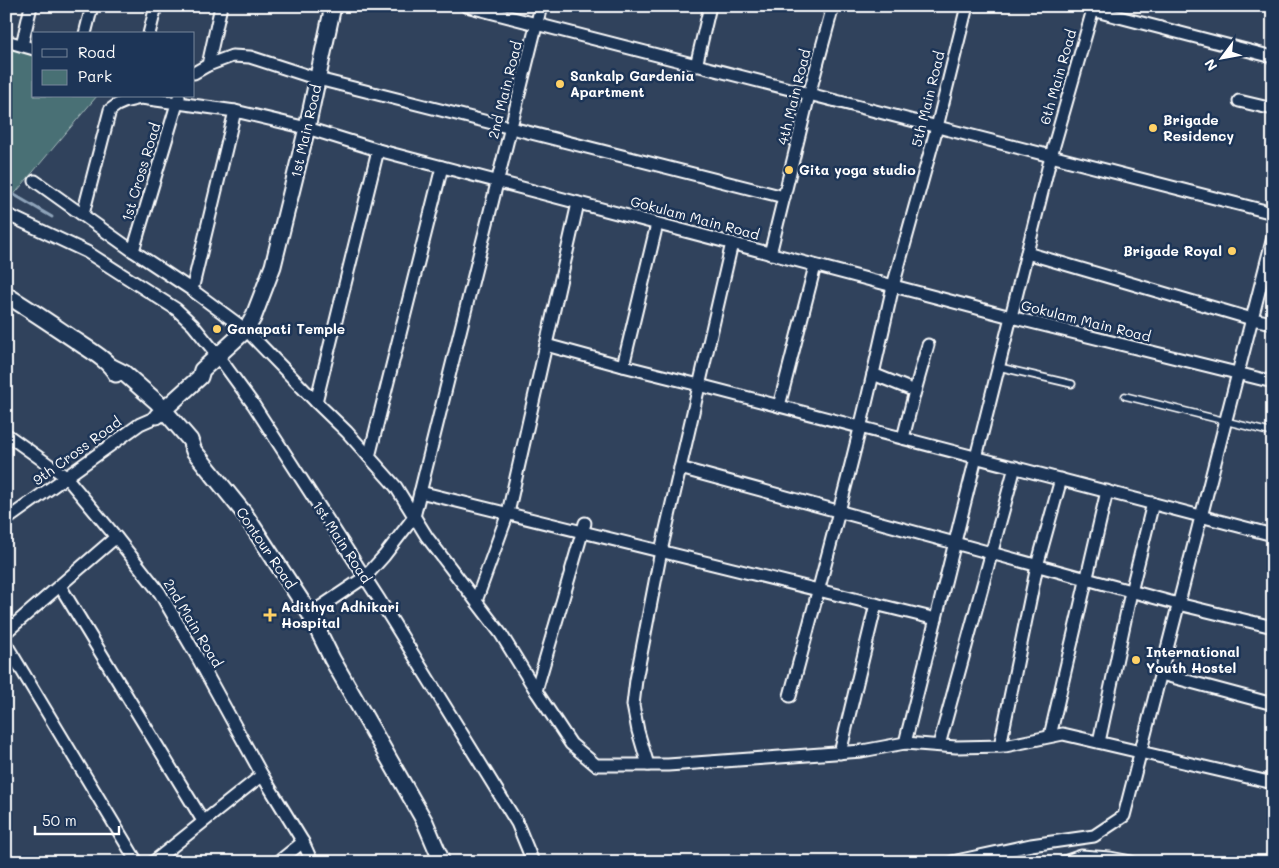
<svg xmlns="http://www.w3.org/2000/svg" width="1279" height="868" font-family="Mali,sans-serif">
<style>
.green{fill:#487074;stroke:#a4b8ba}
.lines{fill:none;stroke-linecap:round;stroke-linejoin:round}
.stream{stroke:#8fa4ba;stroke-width:3}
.lane-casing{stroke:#fff;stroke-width:9}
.street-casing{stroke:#fff;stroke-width:15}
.secondary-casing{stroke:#fff;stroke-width:19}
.lane{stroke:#1d3557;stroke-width:5.5}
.street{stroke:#1d3557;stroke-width:11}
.secondary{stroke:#1d3557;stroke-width:15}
.poi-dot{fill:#ffd166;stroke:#1d3557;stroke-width:2}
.labels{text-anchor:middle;stroke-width:5;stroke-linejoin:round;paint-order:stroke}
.poi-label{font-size:14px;font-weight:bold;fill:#fff;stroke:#1d3557;text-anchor:start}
.street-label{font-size:14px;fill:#fff;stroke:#1d3557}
</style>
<rect width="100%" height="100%" fill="#30425c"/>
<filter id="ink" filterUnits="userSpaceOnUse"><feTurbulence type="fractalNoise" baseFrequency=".02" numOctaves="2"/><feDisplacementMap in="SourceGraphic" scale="10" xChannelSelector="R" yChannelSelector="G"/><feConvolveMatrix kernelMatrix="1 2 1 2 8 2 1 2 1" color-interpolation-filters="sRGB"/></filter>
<g filter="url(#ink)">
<!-- green -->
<path class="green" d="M 6,47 L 34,54 L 34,96 L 97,96 L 12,197 L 6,194 Z"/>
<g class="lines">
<!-- stream -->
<path class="stream" d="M 6,190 L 52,217"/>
<!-- lane casing -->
<g class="lane-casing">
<g id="lane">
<path d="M 999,367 L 1072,384"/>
<path d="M 1125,396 L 1273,433"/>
</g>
</g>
<!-- street casing -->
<g class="street-casing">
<g id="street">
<path d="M 466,6 L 1273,213"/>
<path d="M 1092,10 L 1273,57"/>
<path d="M 85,34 L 92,6"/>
<path d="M 149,34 L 156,6"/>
<path d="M 6,41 L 34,49"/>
<path d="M 22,45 L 31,6"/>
<path d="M 208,65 L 232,56 L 250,57 L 318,79 L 784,197"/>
<path d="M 696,66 L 710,6"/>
<path d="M 194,73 L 208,65 L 221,6"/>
<path d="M 1239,101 L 1273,109"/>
<path d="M 35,181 L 133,251 L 192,290 L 246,330 L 316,402 L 347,432 L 396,487 L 427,537 L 501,634 L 536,691 L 571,744 L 596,765 L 668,765 L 862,751 L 905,743 L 956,747 L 1005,746 L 1063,734 L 1273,783"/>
<path d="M 6,214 L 87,252 L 176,309 L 193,325 L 218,356 L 253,404 L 379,599 L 517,823 L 533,862"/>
<path d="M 83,214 L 110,110 L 117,105 L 124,102 L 141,98 L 178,103 L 235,111 L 307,128 L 378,150 L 1011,317 L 1273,382"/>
<path d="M 133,251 L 179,97"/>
<path d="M 1027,253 L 1252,319 L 1273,323"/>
<path d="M 770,254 L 809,95 L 833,6"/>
<path d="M 192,290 L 235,111"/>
<path d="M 546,345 L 623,366 L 699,385 L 1273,535"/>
<path d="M 928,345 L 915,391 L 873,374 L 893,286 L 937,127 L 967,6"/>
<path d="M 623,366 L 657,224"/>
<path d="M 316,402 L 378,150"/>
<path d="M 779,406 L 815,266"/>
<path d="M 6,434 L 66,477 L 116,537 L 160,593 L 195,653 L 262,775 L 303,842 L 312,862"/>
<path d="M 903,438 L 915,391"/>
<path d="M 369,457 L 442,167"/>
<path d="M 680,468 L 1178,604 L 1273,627"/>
<path d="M 420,492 L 936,619"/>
<path d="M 6,520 L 140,424 L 156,417"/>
<path d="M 60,586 L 203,821"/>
<path d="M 476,601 L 508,513 L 578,203"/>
<path d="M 310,614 L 365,577 L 384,556 L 414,517 L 541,6"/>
<path d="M 6,632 L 116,537"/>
<path d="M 6,644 L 137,862"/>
<path d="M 1161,674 L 1273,704"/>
<path d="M 536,691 L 585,523"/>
<path d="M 790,696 C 819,589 848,482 873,374"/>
<path d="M 1050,736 L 1107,491"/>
<path d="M 1099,742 L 1131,592 L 1153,503"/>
<path d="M 905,743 L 1051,156 L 1094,6"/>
<path d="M 939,745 L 1015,467"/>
<path d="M 1000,746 L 1037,566 L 1061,479"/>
<path d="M 840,753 L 876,604"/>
<path d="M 648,765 L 638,731 L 633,705 L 636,680 L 661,551 L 732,243"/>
<path d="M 153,862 L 262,775"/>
<path d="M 278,862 L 303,842"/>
<path d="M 952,862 L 1031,845 L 1094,836 L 1124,816 L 1273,237"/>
<path d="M 1064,862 L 1081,856 L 1110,858 L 1131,862"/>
</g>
</g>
<!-- secondary casing -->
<g class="secondary-casing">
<g id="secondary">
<path d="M 6,295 C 31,310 54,326 78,342 C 91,351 108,360 116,374"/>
<path d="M 112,367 L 124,373 L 157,402 L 190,440 L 194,451 L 244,513 L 310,614 L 332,659 L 425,822 L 442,862"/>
<path d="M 157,416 L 200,377 L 202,370 L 246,330 L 253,318 L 273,266 L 307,128 L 333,6"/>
</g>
</g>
<!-- lane -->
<use href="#lane" class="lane"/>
<!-- street -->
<use href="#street" class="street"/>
<!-- secondary -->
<use href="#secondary" class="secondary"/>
</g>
</g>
<!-- markers -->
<g class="poi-dot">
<circle cx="560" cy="84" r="5"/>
<circle cx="1153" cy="128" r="5"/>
<circle cx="789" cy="170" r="5"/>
<circle cx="1232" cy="251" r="5"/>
<circle cx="217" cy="329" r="5"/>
<path d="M267.5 607.5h5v5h5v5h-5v5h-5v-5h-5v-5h5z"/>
<circle cx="1136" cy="660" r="5"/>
</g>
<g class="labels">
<!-- poi labels -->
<g class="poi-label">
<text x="570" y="81">Sankalp Gardenia<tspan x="570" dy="16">Apartment</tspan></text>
<text x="1163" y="125">Brigade<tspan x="1163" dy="16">Residency</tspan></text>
<text x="799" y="175">Gita yoga studio</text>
<text x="1222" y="256" text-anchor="end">Brigade Royal</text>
<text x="227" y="334">Ganapati Temple</text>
<text x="281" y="612">Adithya Adhikari<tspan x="281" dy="16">Hospital</tspan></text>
<text x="1146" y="657">International<tspan x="1146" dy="16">Youth Hostel</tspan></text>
</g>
<!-- street labels -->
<g class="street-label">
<text transform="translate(1058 77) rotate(-74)" y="5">6th Main Road</text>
<text transform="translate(505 90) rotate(-76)" y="5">2nd Main Road</text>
<text transform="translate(794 97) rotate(-76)" y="5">4th Main Road</text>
<text transform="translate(928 99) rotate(-76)" y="5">5th Main Road</text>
<text transform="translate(306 131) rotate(-77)" y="5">1st Main Road</text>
<text transform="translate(141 172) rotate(-73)" y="5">1st Cross Road</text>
<text transform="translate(695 218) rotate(15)" y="5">Gokulam Main Road</text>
<text transform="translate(1086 321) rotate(14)" y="5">Gokulam Main Road</text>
<text transform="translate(77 451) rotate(-36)" y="5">9th Cross Road</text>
<text transform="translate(342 542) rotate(57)" y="5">1st Main Road</text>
<text transform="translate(266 548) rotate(56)" y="5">Contour Road</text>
<text transform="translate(193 623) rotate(59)" y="5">2nd Main Road</text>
</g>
</g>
<!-- margin -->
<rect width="1279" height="868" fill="none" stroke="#1d3557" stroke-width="25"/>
<rect x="12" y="12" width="1254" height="843" fill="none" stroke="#fff" stroke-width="2" filter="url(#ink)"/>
<!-- legend -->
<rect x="32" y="32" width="162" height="65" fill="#1d3557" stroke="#77869a"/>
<rect x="42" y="49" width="25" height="8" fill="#1d3557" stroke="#77869a"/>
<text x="78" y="58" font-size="15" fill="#ffffff">Road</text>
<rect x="42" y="70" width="25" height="15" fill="#487074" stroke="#77869a"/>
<text x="78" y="82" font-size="15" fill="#ffffff">Park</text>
<!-- north arrow -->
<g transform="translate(1222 58) rotate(238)" stroke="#1d3557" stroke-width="4" paint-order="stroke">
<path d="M0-4L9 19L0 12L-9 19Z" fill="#ffffff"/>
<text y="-8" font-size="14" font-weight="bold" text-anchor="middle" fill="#ffffff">N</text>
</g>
<!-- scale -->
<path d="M35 826v8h84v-8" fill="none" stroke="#ffffff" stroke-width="2.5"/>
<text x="42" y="826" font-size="15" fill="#ffffff" stroke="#1d3557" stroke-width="4" paint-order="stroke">50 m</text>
</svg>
